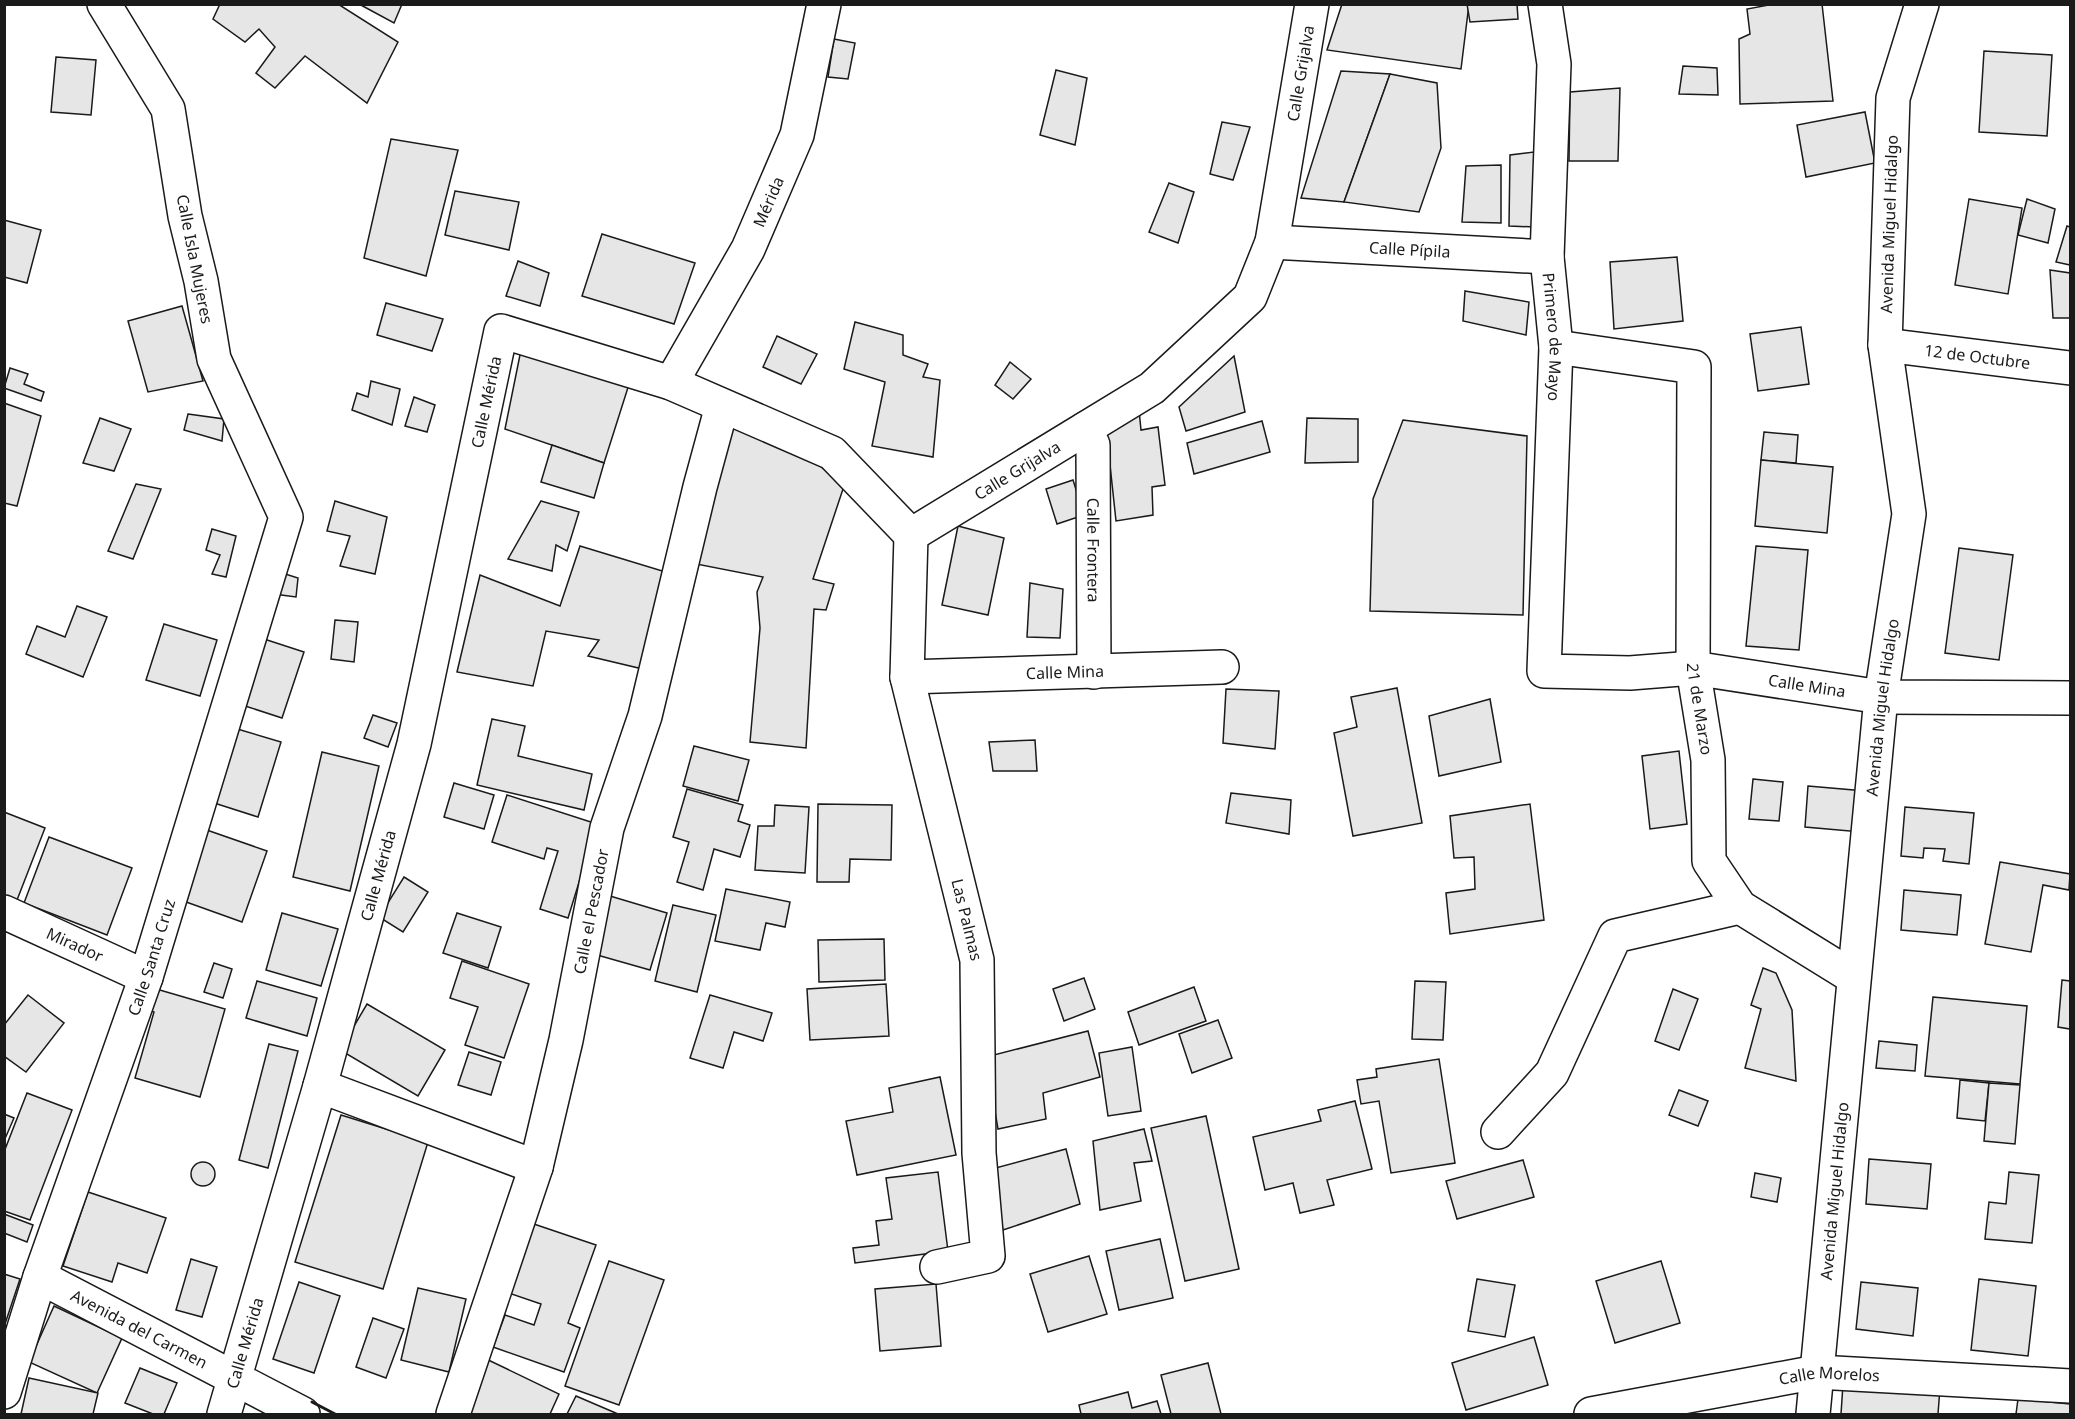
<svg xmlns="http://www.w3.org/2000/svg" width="2075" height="1419" font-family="'Noto Sans',sans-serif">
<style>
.building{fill:#e6e6e6;stroke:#1a1a1a;stroke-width:1.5}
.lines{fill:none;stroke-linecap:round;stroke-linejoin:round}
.street-casing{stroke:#1a1a1a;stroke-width:36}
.street{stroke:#fff;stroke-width:33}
.wall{stroke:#1a1a1a;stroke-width:3}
.labels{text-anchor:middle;stroke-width:4.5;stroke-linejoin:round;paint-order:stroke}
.street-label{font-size:16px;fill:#1a1a1a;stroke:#fff}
</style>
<rect width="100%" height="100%" fill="#fff"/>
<!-- building -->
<g class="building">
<path d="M 220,4 L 338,4 L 398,42 L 367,103 L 305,56 L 275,88 L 256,73 L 275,47 L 259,29 L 245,42 L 213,19 Z"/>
<path d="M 359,4 L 402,4 L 394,23 Z"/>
<path d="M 1342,4 L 1469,4 L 1461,69 L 1327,50 Z"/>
<path d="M 1467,4 L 1517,4 L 1518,19 L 1470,22 Z"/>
<path d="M 1822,4 L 1833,101 L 1740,104 L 1739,39 L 1750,34 L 1747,9 L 1774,4 Z"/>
<path d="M 834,39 L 855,43 L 848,79 L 828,77 Z"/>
<path d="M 1984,51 L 2052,55 L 2047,136 L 1979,132 Z"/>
<path d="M 56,57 L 96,60 L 91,115 L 51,112 Z"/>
<path d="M 1683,66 L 1717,68 L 1718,95 L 1679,94 Z"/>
<path d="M 1056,70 L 1087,78 L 1075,145 L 1040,135 Z"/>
<path d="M 1341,71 L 1390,74 L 1344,202 L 1301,198 Z"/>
<path d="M 1390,74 L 1437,83 L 1441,148 L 1419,212 L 1344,202 Z"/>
<path d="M 1620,88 L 1618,161 L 1569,161 L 1570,92 Z"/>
<path d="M 1865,112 L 1875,163 L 1806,177 L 1797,125 Z"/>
<path d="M 1222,122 L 1250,127 L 1233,180 L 1210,174 Z"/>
<path d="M 391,139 L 458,150 L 426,276 L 364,258 Z"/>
<path d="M 1534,152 L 1535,227 L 1509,226 L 1510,155 Z"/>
<path d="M 1501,165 L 1501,223 L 1462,222 L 1466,166 Z"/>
<path d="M 1169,183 L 1194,192 L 1178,243 L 1149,232 Z"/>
<path d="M 455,191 L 519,202 L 509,250 L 445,235 Z"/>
<path d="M 1969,199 L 2022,208 L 2008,294 L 1955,285 Z"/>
<path d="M 2027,199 L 2055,209 L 2048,243 L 2018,235 Z"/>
<path d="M 4,220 L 41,230 L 27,283 L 4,277 Z"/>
<path d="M 2067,226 L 2070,227 L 2070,265 L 2056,262 Z"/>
<path d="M 602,234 L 695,263 L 674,324 L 582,296 Z"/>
<path d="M 1677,257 L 1683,321 L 1614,329 L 1610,262 Z"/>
<path d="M 518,261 L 549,273 L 540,306 L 506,296 Z"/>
<path d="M 2050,270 L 2070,273 L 2070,318 L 2053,318 Z"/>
<path d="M 1465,291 L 1529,302 L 1526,335 L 1463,321 Z"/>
<path d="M 386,303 L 443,319 L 432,351 L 377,335 Z"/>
<path d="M 182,306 L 203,381 L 148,392 L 128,321 Z"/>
<path d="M 855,322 L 903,335 L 903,355 L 928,364 L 923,377 L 940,380 L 933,457 L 872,446 L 885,382 L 844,369 Z"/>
<path d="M 1801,327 L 1809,384 L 1758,391 L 1750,334 Z"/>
<path d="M 777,336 L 817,354 L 801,384 L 763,367 Z"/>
<path d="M 522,345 L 631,378 L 604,463 L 505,429 Z"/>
<path d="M 1234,356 L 1245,412 L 1186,431 L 1179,407 Z"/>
<path d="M 1010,362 L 1031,379 L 1013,399 L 995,385 Z"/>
<path d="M 10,368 L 28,374 L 24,384 L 44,392 L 41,401 L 4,388 Z"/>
<path d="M 371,381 L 400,389 L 392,425 L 352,410 L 357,393 L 368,397 Z"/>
<path d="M 414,397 L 435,405 L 427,432 L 405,426 Z"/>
<path d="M 4,403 L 41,416 L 17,506 L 4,503 Z"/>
<path d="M 1139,410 L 1141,430 L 1158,427 L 1165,485 L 1152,487 L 1153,515 L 1116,521 L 1105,418 Z"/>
<path d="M 188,414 L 224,419 L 222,441 L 184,430 Z"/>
<path d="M 100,418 L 131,429 L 114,471 L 83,463 Z"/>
<path d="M 1307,418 L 1358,419 L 1358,462 L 1305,463 Z"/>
<path d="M 1403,420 L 1527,436 L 1523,615 L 1370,611 L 1373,499 Z"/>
<path d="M 1262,421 L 1270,452 L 1194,474 L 1187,443 Z"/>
<path d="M 725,424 L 820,466 L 844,486 L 813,579 L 834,584 L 826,610 L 814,609 L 806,748 L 750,742 L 760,628 L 757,592 L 763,577 L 691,563 Z"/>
<path d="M 1764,432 L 1798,435 L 1796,463 L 1761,460 Z"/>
<path d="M 552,445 L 604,463 L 594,498 L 541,482 Z"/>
<path d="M 1761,460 L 1833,467 L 1827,533 L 1755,526 Z"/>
<path d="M 1073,480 L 1084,515 L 1057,524 L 1046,489 Z"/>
<path d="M 136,484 L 161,489 L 133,559 L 108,551 Z"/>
<path d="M 335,501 L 387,517 L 375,574 L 340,566 L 350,536 L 327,531 Z"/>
<path d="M 541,501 L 579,512 L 567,551 L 556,545 L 552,571 L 508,559 Z"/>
<path d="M 958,526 L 1004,538 L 988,615 L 942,605 Z"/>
<path d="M 212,529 L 236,536 L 226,577 L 212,574 L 220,555 L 206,550 Z"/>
<path d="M 580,546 L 669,573 L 647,670 L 588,656 L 599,640 L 546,631 L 533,686 L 457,672 L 480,575 L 560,606 Z"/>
<path d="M 1756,546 L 1808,550 L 1799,650 L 1746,646 Z"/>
<path d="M 1959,548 L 2013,555 L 1999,660 L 1945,653 Z"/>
<path d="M 279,572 L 298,578 L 296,597 L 274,594 Z"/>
<path d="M 1030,583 L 1063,589 L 1060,638 L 1027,637 Z"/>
<path d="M 77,606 L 107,617 L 83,677 L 26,654 L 37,626 L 65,637 Z"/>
<path d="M 335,620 L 358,622 L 354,662 L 331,659 Z"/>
<path d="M 164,624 L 217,640 L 200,696 L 146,680 Z"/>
<path d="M 261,638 L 304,652 L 282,718 L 239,704 Z"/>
<path d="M 1397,688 L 1422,823 L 1353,836 L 1334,733 L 1357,727 L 1351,697 Z"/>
<path d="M 1226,689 L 1279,691 L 1275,749 L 1223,743 Z"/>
<path d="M 1490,699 L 1501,762 L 1439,776 L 1429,716 Z"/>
<path d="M 373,715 L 397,723 L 388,747 L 364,738 Z"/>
<path d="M 492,719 L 525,726 L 518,756 L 592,774 L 584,810 L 477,785 Z"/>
<path d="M 234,728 L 281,742 L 258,817 L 211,802 Z"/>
<path d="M 1035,740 L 1037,771 L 993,771 L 989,742 Z"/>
<path d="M 694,746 L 749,760 L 738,801 L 683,786 Z"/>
<path d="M 1679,751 L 1687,824 L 1650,829 L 1642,756 Z"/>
<path d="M 322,752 L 379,766 L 350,891 L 293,877 Z"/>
<path d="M 1753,779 L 1783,782 L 1779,821 L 1749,819 Z"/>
<path d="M 454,783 L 494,795 L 484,829 L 444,817 Z"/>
<path d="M 1808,786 L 1865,791 L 1861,832 L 1805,827 Z"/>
<path d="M 687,789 L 743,805 L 738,821 L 750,825 L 740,857 L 714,849 L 703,890 L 677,882 L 689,842 L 673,837 Z"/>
<path d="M 1231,793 L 1291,800 L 1289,834 L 1226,823 Z"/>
<path d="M 507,795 L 597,824 L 568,918 L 540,909 L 558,851 L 547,848 L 544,859 L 492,842 Z"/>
<path d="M 818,804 L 892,805 L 891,860 L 850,859 L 849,882 L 817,882 Z"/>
<path d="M 1530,804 L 1544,920 L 1450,934 L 1446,893 L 1475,889 L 1474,857 L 1454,858 L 1450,816 Z"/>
<path d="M 775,805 L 809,807 L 805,873 L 755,870 L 758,826 L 774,826 Z"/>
<path d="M 1905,807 L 1974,813 L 1969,864 L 1943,861 L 1945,849 L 1924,848 L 1923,858 L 1901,856 Z"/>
<path d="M 4,812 L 45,828 L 17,900 L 4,895 Z"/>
<path d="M 201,828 L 267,851 L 242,922 L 175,898 Z"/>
<path d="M 49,837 L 132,868 L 107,935 L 24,903 Z"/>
<path d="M 2000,862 L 2070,874 L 2069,890 L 2043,885 L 2031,952 L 1985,944 Z"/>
<path d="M 404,877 L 428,892 L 403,932 L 379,917 Z"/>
<path d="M 726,889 L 790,902 L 785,927 L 766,923 L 760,950 L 715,941 Z"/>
<path d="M 1904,890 L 1961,895 L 1957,935 L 1901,930 Z"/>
<path d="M 600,893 L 667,913 L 650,970 L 583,951 Z"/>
<path d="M 673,905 L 716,915 L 697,992 L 655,981 Z"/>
<path d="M 282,913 L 338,929 L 321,986 L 266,970 Z"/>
<path d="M 457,913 L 501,927 L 488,968 L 443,953 Z"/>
<path d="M 884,939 L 885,980 L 819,982 L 818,940 Z"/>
<path d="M 462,961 L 529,984 L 504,1058 L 465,1045 L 478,1007 L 450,998 Z"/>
<path d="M 214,963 L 232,969 L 223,998 L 204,992 Z"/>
<path d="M 1763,968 L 1776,973 L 1792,1010 L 1796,1081 L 1745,1068 L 1761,1009 L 1751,1005 Z"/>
<path d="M 1084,978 L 1095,1009 L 1064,1021 L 1053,989 Z"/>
<path d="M 2062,980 L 2070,981 L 2070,1029 L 2058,1027 Z"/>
<path d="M 257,981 L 317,998 L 307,1036 L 246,1018 Z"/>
<path d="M 1415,981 L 1446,982 L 1443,1040 L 1412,1039 Z"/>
<path d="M 886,984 L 889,1036 L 810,1040 L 807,989 Z"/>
<path d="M 146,986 L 225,1009 L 200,1097 L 135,1078 L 154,1012 L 140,1008 Z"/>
<path d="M 1194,987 L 1206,1021 L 1139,1045 L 1128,1012 Z"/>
<path d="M 1673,989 L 1698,999 L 1679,1050 L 1655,1041 Z"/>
<path d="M 28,995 L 64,1023 L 26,1072 L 4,1056 L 4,1025 Z"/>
<path d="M 710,995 L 772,1013 L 763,1041 L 734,1032 L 723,1068 L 690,1058 Z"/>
<path d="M 1933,997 L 2027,1006 L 2020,1084 L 1925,1076 Z"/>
<path d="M 367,1004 L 445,1050 L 418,1096 L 340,1050 Z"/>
<path d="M 1218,1020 L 1232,1058 L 1192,1073 L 1179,1034 Z"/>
<path d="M 1088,1031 L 1100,1077 L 1043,1093 L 1046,1119 L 998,1129 L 986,1057 Z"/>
<path d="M 1879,1041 L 1917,1045 L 1915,1071 L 1876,1068 Z"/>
<path d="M 269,1044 L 298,1051 L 268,1168 L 239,1160 Z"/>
<path d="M 1132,1047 L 1141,1111 L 1108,1116 L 1099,1053 Z"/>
<path d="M 469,1052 L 501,1062 L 491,1095 L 458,1085 Z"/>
<path d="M 1439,1059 L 1455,1163 L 1391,1173 L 1379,1101 L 1361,1104 L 1357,1080 L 1377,1077 L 1376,1069 Z"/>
<path d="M 940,1077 L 956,1155 L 857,1175 L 846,1121 L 893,1112 L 889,1088 Z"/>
<path d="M 1960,1080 L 1989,1083 L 1985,1121 L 1957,1118 Z"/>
<path d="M 1989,1083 L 2020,1085 L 2015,1144 L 1984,1141 Z"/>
<path d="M 1679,1090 L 1708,1101 L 1698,1126 L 1669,1115 Z"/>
<path d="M 27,1093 L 72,1110 L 30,1220 L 4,1211 L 4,1152 Z"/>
<path d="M 1355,1101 L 1372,1169 L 1327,1180 L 1334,1205 L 1300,1213 L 1293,1183 L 1265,1190 L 1253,1137 L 1321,1121 L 1318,1110 Z"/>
<path d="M 4,1114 L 14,1118 L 4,1141 Z"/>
<path d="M 341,1115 L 428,1142 L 383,1289 L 295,1262 Z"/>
<path d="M 1206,1116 L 1239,1269 L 1185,1281 L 1151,1128 Z"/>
<path d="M 1144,1129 L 1152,1161 L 1134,1163 L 1141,1201 L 1100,1210 L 1093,1141 Z"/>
<path d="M 1066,1149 L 1080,1204 L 1003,1230 L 988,1170 Z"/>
<path d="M 1869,1159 L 1931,1164 L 1927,1209 L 1866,1204 Z"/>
<path d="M 1523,1160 L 1534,1197 L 1457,1219 L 1446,1181 Z"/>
<circle cx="203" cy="1174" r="12"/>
<path d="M 938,1172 L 948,1251 L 855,1263 L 853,1248 L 879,1245 L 876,1221 L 892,1219 L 886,1178 Z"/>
<path d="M 2009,1172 L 2039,1175 L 2032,1243 L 1985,1239 L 1989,1202 L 2006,1204 Z"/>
<path d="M 1755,1173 L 1781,1178 L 1777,1202 L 1751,1197 Z"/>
<path d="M 88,1192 L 166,1218 L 147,1273 L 118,1263 L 112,1282 L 63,1266 Z"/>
<path d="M 4,1214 L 33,1225 L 27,1242 L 4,1233 Z"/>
<path d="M 525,1221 L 596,1245 L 568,1323 L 580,1328 L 564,1372 L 493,1347 L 505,1315 L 534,1325 L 541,1304 L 500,1290 Z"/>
<path d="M 1160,1239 L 1173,1298 L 1119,1310 L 1106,1251 Z"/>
<path d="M 1089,1256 L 1107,1314 L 1048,1332 L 1030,1274 Z"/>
<path d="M 191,1259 L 217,1267 L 202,1317 L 176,1310 Z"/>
<path d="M 609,1261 L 664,1280 L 619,1405 L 565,1386 Z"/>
<path d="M 1661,1261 L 1680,1323 L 1615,1343 L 1596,1281 Z"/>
<path d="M 4,1274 L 20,1279 L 4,1327 Z"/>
<path d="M 1477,1279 L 1515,1285 L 1505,1337 L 1468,1331 Z"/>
<path d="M 1979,1279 L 2036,1286 L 2028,1356 L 1971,1350 Z"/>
<path d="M 299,1282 L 340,1296 L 314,1373 L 273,1359 Z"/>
<path d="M 1861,1282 L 1918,1288 L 1913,1336 L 1856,1329 Z"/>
<path d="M 936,1284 L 941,1346 L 880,1351 L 875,1289 Z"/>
<path d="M 418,1288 L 466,1299 L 449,1372 L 401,1360 Z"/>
<path d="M 54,1306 L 122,1338 L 97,1393 L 29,1362 Z"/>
<path d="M 373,1318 L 404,1329 L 386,1378 L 356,1367 Z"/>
<path d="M 1534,1337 L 1548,1385 L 1466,1410 L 1452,1363 Z"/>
<path d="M 482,1357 L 559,1394 L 550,1414 L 470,1414 Z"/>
<path d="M 1208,1363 L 1221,1414 L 1171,1414 L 1161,1375 Z"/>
<path d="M 140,1368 L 177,1383 L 164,1414 L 153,1414 L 125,1403 Z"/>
<path d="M 29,1378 L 98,1393 L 93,1414 L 21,1414 Z"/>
<path d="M 1843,1384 L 1940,1388 L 1938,1414 L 1841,1414 Z"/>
<path d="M 1128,1392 L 1132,1408 L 1157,1401 L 1161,1414 L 1081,1414 L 1079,1405 Z"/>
<path d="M 576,1396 L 618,1414 L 567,1414 Z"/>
<path d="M 2018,1399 L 2070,1404 L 2070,1414 L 2016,1414 Z"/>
</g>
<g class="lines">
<!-- street casing -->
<g class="street-casing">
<g id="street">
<path id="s1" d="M 1545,4 L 1554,64 L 1547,257 L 1556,347 L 1544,671 L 1630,673 L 1693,668 L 1881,697 L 2070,698"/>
<path id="s2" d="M 1272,242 L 1547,257"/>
<path id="s3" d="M 1885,345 L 2070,368"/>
<path id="s4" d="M 1556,347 L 1694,367 L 1693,668 L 1708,760 L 1709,861 L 1740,907 L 1853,977"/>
<path id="s5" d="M 671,383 L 748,249 L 797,135 L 824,4"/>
<path id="s6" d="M 1085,429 L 1093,445 L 1094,672"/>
<path id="s7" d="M 911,535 L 907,677 L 977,960 L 979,1153 L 988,1256 L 937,1267"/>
<path id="s8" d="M 907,677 L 1222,667"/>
<path id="s9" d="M 4,912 L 146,977"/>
<path d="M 320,1086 L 536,1167"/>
<path d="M 1498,1132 L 1552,1073 L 1615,936 L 1740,907"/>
<path id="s10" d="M 40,1277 L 303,1414"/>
<path id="s11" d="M 4,1392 L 40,1277 L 146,977 L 286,517 L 214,359 L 201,281 L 185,216 L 168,109 L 104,4"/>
<path id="s12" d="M 224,1414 L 320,1086 L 414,744 L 501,331 L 671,383 L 832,453 L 911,535 L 1152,388 L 1250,297 L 1272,242 L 1312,4"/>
<path id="s13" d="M 453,1414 L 536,1167 L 566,1040 L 607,828 L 645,716 L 700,487 L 722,406"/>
<path id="s14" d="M 1591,1414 L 1817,1372 L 2070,1386"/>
<path id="s15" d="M 1813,1414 L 1881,697 L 1909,514 L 1885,345 L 1893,98 L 1922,4"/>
</g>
</g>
<!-- street -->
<use href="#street" class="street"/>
<!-- wall -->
<path class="wall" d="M 312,1402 L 335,1414"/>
</g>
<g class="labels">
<!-- street labels -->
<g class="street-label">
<text dy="6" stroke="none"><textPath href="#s12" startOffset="2232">Calle Grijalva</textPath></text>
<text dy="6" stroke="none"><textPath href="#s5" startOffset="206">Mérida</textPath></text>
<text dy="6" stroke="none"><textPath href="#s15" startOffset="1197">Avenida Miguel Hidalgo</textPath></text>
<text dy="6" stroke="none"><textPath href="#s2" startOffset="138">Calle Pípila</textPath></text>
<text transform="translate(195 259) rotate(79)" y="6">Calle Isla Mujeres</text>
<text dy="6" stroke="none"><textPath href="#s1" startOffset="334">Primero de Mayo</textPath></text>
<text dy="6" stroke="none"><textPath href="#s3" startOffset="93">12 de Octubre</textPath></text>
<text dy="6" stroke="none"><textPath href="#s12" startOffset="1046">Calle Mérida</textPath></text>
<text dy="6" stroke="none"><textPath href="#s12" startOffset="1710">Calle Grijalva</textPath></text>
<text dy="6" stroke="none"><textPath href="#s6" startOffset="123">Calle Frontera</textPath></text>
<text dy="6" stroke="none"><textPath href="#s8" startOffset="158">Calle Mina</textPath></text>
<text dy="6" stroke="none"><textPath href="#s1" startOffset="933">Calle Mina</textPath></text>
<text dy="6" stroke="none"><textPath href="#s15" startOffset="710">Avenida Miguel Hidalgo</textPath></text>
<text dy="6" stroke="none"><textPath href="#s4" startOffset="482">21 de Marzo</textPath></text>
<text dy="6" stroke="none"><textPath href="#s12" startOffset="560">Calle Mérida</textPath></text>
<text dy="6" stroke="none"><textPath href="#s13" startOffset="522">Calle el Pescador</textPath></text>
<text dy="6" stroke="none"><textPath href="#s7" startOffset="392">Las Palmas</textPath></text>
<text dy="6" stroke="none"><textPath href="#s9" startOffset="78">Mirador</textPath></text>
<text dy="6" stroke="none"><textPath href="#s11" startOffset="459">Calle Santa Cruz</textPath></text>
<text dy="6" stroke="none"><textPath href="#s15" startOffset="224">Avenida Miguel Hidalgo</textPath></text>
<text dy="6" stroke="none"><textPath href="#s10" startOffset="112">Avenida del Carmen</textPath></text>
<text dy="6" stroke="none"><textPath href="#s12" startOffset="74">Calle Mérida</textPath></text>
<text dy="6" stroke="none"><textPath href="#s14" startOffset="242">Calle Morelos</textPath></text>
</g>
</g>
<!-- border -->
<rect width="2075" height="1419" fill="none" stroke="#1a1a1a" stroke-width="12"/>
</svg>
